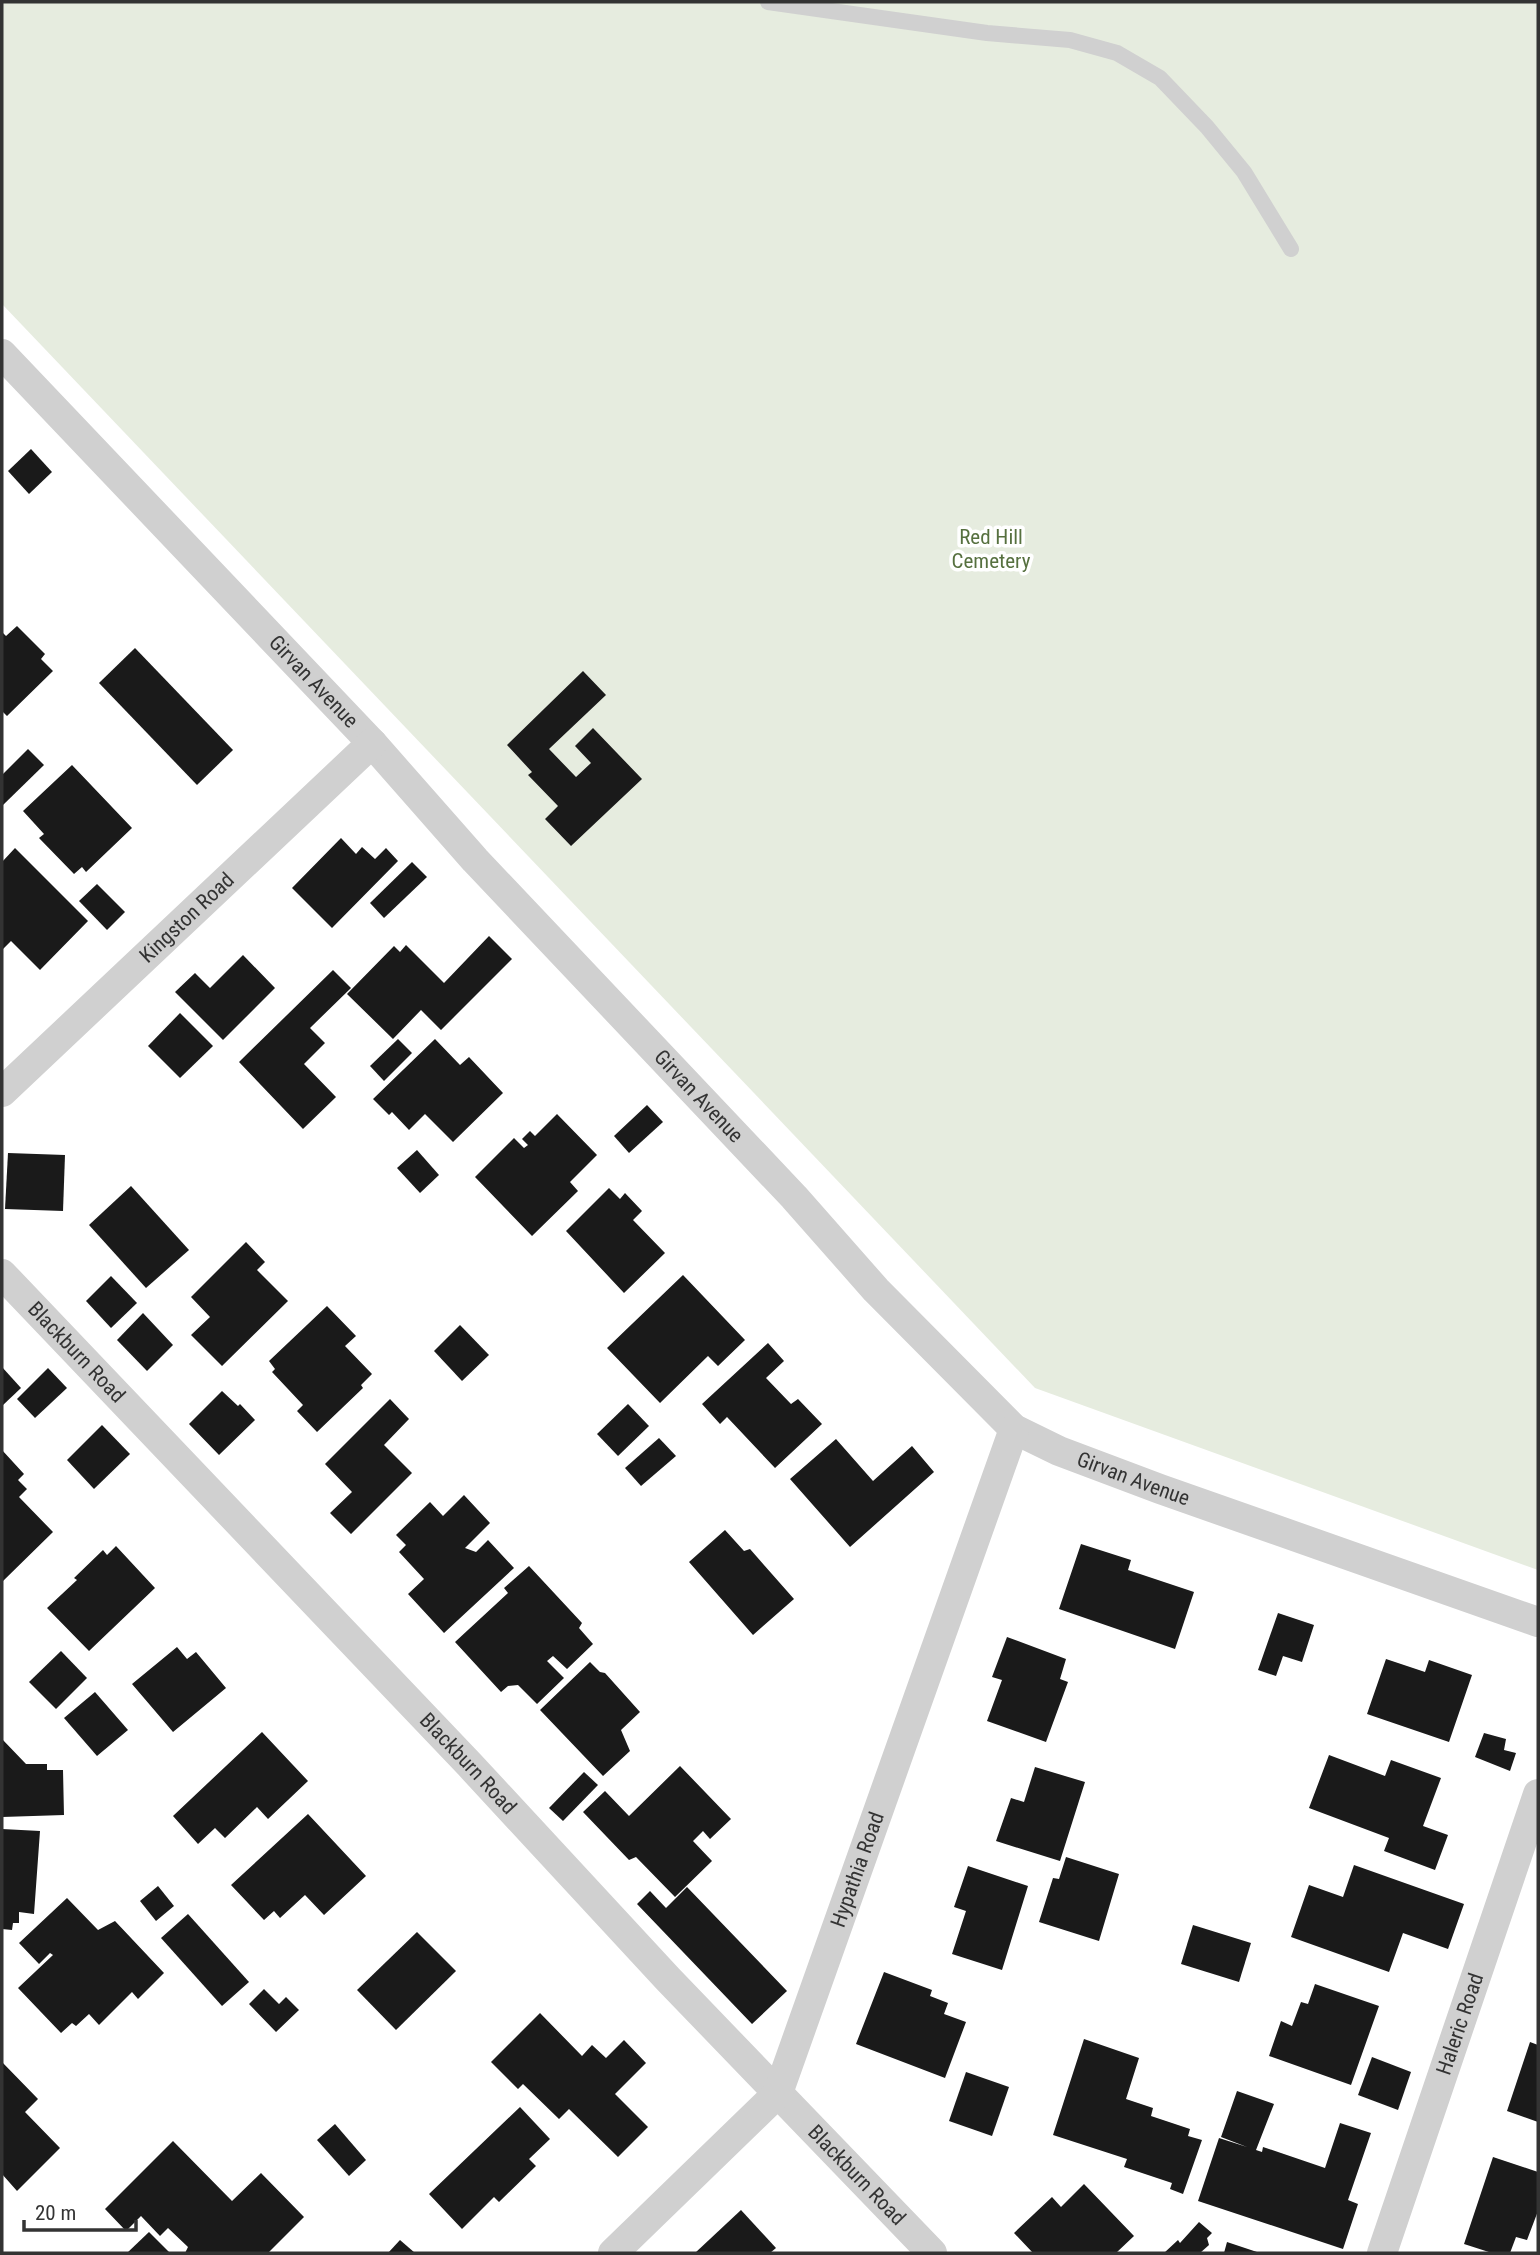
<svg xmlns="http://www.w3.org/2000/svg" width="1540" height="2255" font-family="'Roboto Condensed',sans-serif">
<style>
.green{fill:#e6ecdf}
.building{fill:#1a1a1a}
.lines{fill:none;stroke-linecap:round;stroke-linejoin:round}
.lane{stroke:#d0d0d0;stroke-width:16}
.street{stroke:#d0d0d0;stroke-width:30}
.labels{text-anchor:middle;stroke-width:7;stroke-linejoin:round;paint-order:stroke}
.park-label{font-size:21px;fill:#56703f;stroke:#fff}
.street-label{font-size:21px;fill:#333;stroke:#fff}
</style>
<rect width="100%" height="100%" fill="#fff"/>
<!-- green -->
<path class="green" d="M 2,2 L 1538,2 L 1538,1570 L 1035,1388 L 2,304 Z"/>
<!-- building -->
<g class="building">
<path d="M 31,449 L 52,472 L 29,494 L 8,471 Z"/>
<path d="M 17,626 L 45,654 L 41,659 L 53,671 L 7,716 L 2,711 L 2,632 L 6,636 Z"/>
<path d="M 135,648 L 233,750 L 197,785 L 99,683 Z"/>
<path d="M 583,671 L 606,695 L 549,749 L 576,777 L 591,763 L 575,746 L 593,728 L 642,779 L 571,846 L 545,819 L 558,806 L 528,775 L 532,772 L 507,745 Z"/>
<path d="M 28,749 L 44,765 L 2,806 L 2,775 Z"/>
<path d="M 72,765 L 132,828 L 86,872 L 82,867 L 74,874 L 39,838 L 44,834 L 23,811 Z"/>
<path d="M 341,838 L 356,854 L 362,847 L 375,859 L 386,848 L 398,861 L 332,928 L 292,888 Z"/>
<path d="M 15,848 L 88,921 L 40,970 L 11,941 L 2,950 L 2,862 Z"/>
<path d="M 412,862 L 427,877 L 384,918 L 370,903 Z"/>
<path d="M 97,884 L 125,912 L 107,930 L 79,901 Z"/>
<path d="M 489,936 L 512,959 L 441,1030 L 421,1010 L 393,1039 L 347,994 L 394,946 L 400,952 L 406,945 L 444,983 Z"/>
<path d="M 243,955 L 275,988 L 223,1040 L 175,992 L 195,973 L 210,988 Z"/>
<path d="M 333,970 L 351,988 L 310,1028 L 325,1043 L 304,1064 L 336,1097 L 303,1129 L 239,1062 Z"/>
<path d="M 180,1013 L 213,1046 L 180,1078 L 148,1046 Z"/>
<path d="M 398,1039 L 412,1053 L 384,1081 L 370,1066 Z"/>
<path d="M 435,1039 L 460,1065 L 469,1057 L 503,1093 L 453,1142 L 425,1114 L 409,1130 L 392,1112 L 389,1115 L 373,1099 Z"/>
<path d="M 647,1105 L 663,1122 L 629,1153 L 614,1136 Z"/>
<path d="M 557,1114 L 597,1155 L 570,1182 L 578,1191 L 532,1236 L 475,1177 L 514,1138 L 524,1148 L 528,1145 L 522,1139 L 530,1131 L 535,1136 Z"/>
<path d="M 417,1150 L 439,1175 L 420,1193 L 397,1168 Z"/>
<path d="M 8,1153 L 65,1155 L 63,1211 L 5,1209 Z"/>
<path d="M 131,1186 L 189,1250 L 146,1288 L 89,1225 Z"/>
<path d="M 609,1188 L 620,1199 L 625,1193 L 642,1211 L 633,1220 L 665,1253 L 624,1293 L 566,1231 Z"/>
<path d="M 246,1242 L 265,1262 L 257,1270 L 288,1301 L 222,1366 L 191,1335 L 210,1317 L 191,1297 Z"/>
<path d="M 683,1275 L 745,1340 L 718,1366 L 708,1356 L 660,1403 L 607,1348 Z"/>
<path d="M 111,1276 L 137,1303 L 111,1328 L 86,1301 Z"/>
<path d="M 327,1306 L 356,1336 L 345,1346 L 372,1374 L 361,1385 L 363,1388 L 317,1432 L 297,1411 L 303,1405 L 272,1372 L 275,1369 L 269,1361 Z"/>
<path d="M 143,1313 L 173,1345 L 147,1371 L 117,1340 Z"/>
<path d="M 460,1325 L 489,1355 L 462,1381 L 434,1351 Z"/>
<path d="M 768,1343 L 784,1361 L 766,1378 L 791,1404 L 798,1399 L 822,1424 L 775,1468 L 727,1417 L 720,1424 L 702,1404 Z"/>
<path d="M 2,1367 L 21,1388 L 2,1406 Z"/>
<path d="M 48,1368 L 67,1388 L 35,1418 L 17,1399 Z"/>
<path d="M 222,1391 L 238,1406 L 240,1404 L 255,1420 L 219,1455 L 189,1424 Z"/>
<path d="M 390,1399 L 409,1419 L 384,1445 L 412,1473 L 351,1534 L 330,1513 L 352,1492 L 325,1464 Z"/>
<path d="M 628,1404 L 649,1426 L 618,1456 L 597,1434 Z"/>
<path d="M 102,1425 L 130,1454 L 94,1489 L 67,1460 Z"/>
<path d="M 659,1438 L 676,1456 L 641,1486 L 625,1468 Z"/>
<path d="M 836,1439 L 873,1481 L 912,1446 L 934,1472 L 850,1547 L 790,1479 Z"/>
<path d="M 2,1450 L 24,1474 L 18,1480 L 27,1489 L 19,1497 L 53,1532 L 2,1582 Z"/>
<path d="M 464,1495 L 490,1523 L 465,1548 L 476,1552 L 488,1540 L 514,1568 L 444,1633 L 408,1594 L 424,1579 L 399,1552 L 406,1545 L 396,1535 L 430,1502 L 443,1516 Z"/>
<path d="M 725,1530 L 744,1551 L 750,1549 L 794,1599 L 753,1635 L 689,1562 Z"/>
<path d="M 1081,1544 L 1131,1560 L 1128,1570 L 1194,1592 L 1175,1649 L 1059,1609 Z"/>
<path d="M 116,1546 L 155,1588 L 89,1651 L 47,1608 L 77,1580 L 74,1578 L 103,1550 L 107,1555 Z"/>
<path d="M 529,1566 L 582,1623 L 579,1628 L 593,1644 L 567,1669 L 553,1656 L 547,1661 L 564,1678 L 537,1704 L 518,1685 L 508,1686 L 501,1692 L 455,1642 L 508,1593 L 504,1588 Z"/>
<path d="M 1278,1613 L 1314,1625 L 1302,1662 L 1283,1656 L 1276,1676 L 1258,1670 Z"/>
<path d="M 1007,1637 L 1066,1659 L 1060,1679 L 1068,1682 L 1046,1742 L 987,1721 L 1002,1680 L 992,1677 Z"/>
<path d="M 177,1647 L 187,1659 L 196,1652 L 226,1688 L 173,1732 L 132,1684 Z"/>
<path d="M 61,1651 L 87,1678 L 56,1709 L 29,1682 Z"/>
<path d="M 1386,1659 L 1425,1672 L 1429,1660 L 1472,1675 L 1449,1742 L 1367,1714 Z"/>
<path d="M 590,1662 L 600,1672 L 605,1673 L 640,1712 L 621,1730 L 630,1751 L 603,1776 L 540,1710 Z"/>
<path d="M 95,1692 L 128,1730 L 97,1756 L 64,1718 Z"/>
<path d="M 262,1732 L 308,1781 L 268,1819 L 257,1807 L 225,1838 L 215,1828 L 198,1844 L 173,1816 Z"/>
<path d="M 1484,1733 L 1506,1739 L 1504,1750 L 1516,1753 L 1510,1771 L 1475,1757 Z"/>
<path d="M 2,1739 L 26,1764 L 47,1764 L 47,1770 L 63,1770 L 64,1815 L 2,1817 Z"/>
<path d="M 1329,1755 L 1385,1776 L 1391,1760 L 1441,1778 L 1423,1826 L 1448,1835 L 1435,1870 L 1384,1851 L 1389,1838 L 1309,1808 Z"/>
<path d="M 680,1766 L 731,1819 L 710,1839 L 703,1831 L 693,1841 L 712,1861 L 675,1897 L 636,1857 L 629,1860 L 583,1812 L 605,1791 L 629,1816 Z"/>
<path d="M 1035,1767 L 1085,1782 L 1060,1861 L 996,1841 L 1011,1798 L 1024,1802 Z"/>
<path d="M 584,1772 L 598,1785 L 563,1821 L 549,1808 Z"/>
<path d="M 308,1814 L 366,1876 L 324,1915 L 305,1895 L 280,1918 L 274,1911 L 264,1920 L 231,1885 Z"/>
<path d="M 2,1829 L 40,1831 L 34,1914 L 19,1912 L 19,1923 L 13,1923 L 12,1930 L 2,1929 Z"/>
<path d="M 1066,1857 L 1119,1874 L 1099,1941 L 1039,1922 L 1053,1878 L 1059,1879 Z"/>
<path d="M 1354,1865 L 1464,1904 L 1448,1949 L 1403,1933 L 1389,1972 L 1291,1937 L 1309,1885 L 1343,1897 Z"/>
<path d="M 968,1866 L 1028,1886 L 1002,1970 L 952,1954 L 966,1911 L 954,1907 Z"/>
<path d="M 158,1886 L 174,1906 L 156,1921 L 140,1901 Z"/>
<path d="M 687,1887 L 787,1991 L 752,2024 L 637,1904 L 650,1891 L 666,1908 Z"/>
<path d="M 67,1898 L 98,1930 L 115,1921 L 164,1973 L 138,1999 L 132,1992 L 99,2025 L 89,2014 L 76,2026 L 72,2023 L 61,2033 L 18,1988 L 53,1955 L 50,1953 L 39,1964 L 19,1943 Z"/>
<path d="M 188,1914 L 249,1982 L 222,2006 L 161,1938 Z"/>
<path d="M 1193,1925 L 1251,1943 L 1239,1982 L 1181,1964 Z"/>
<path d="M 417,1932 L 456,1971 L 396,2030 L 357,1990 Z"/>
<path d="M 884,1972 L 932,1990 L 930,1996 L 948,2003 L 944,2014 L 966,2022 L 945,2078 L 856,2044 Z"/>
<path d="M 1315,1984 L 1379,2006 L 1351,2085 L 1269,2056 L 1281,2021 L 1292,2026 L 1301,2002 L 1308,2004 Z"/>
<path d="M 264,1989 L 279,2004 L 286,1997 L 299,2010 L 276,2032 L 249,2004 Z"/>
<path d="M 540,2013 L 582,2056 L 592,2045 L 606,2058 L 624,2040 L 646,2063 L 615,2094 L 648,2127 L 618,2157 L 569,2109 L 559,2119 L 523,2084 L 518,2089 L 491,2062 Z"/>
<path d="M 1084,2039 L 1139,2058 L 1126,2099 L 1153,2108 L 1151,2116 L 1190,2129 L 1188,2136 L 1202,2140 L 1183,2194 L 1170,2189 L 1172,2183 L 1124,2167 L 1127,2159 L 1053,2135 Z"/>
<path d="M 1530,2042 L 1538,2045 L 1538,2122 L 1507,2111 Z"/>
<path d="M 1372,2057 L 1411,2072 L 1398,2110 L 1358,2095 Z"/>
<path d="M 2,2062 L 38,2099 L 25,2112 L 60,2148 L 17,2191 L 2,2174 Z"/>
<path d="M 966,2072 L 1009,2087 L 992,2136 L 949,2121 Z"/>
<path d="M 1237,2091 L 1274,2104 L 1256,2150 L 1262,2152 L 1263,2147 L 1325,2168 L 1340,2123 L 1371,2133 L 1348,2200 L 1358,2204 L 1343,2249 L 1198,2201 L 1219,2138 L 1247,2147 L 1221,2137 Z"/>
<path d="M 520,2107 L 550,2139 L 529,2159 L 536,2166 L 499,2202 L 494,2197 L 462,2229 L 429,2194 Z"/>
<path d="M 335,2124 L 366,2160 L 349,2176 L 317,2140 Z"/>
<path d="M 173,2141 L 232,2201 L 261,2173 L 304,2217 L 268,2253 L 185,2253 L 188,2247 L 168,2228 L 160,2236 L 141,2216 L 126,2231 L 105,2209 Z"/>
<path d="M 1493,2157 L 1538,2172 L 1538,2211 L 1527,2240 L 1516,2237 L 1510,2253 L 1492,2253 L 1464,2244 Z"/>
<path d="M 1084,2184 L 1134,2236 L 1116,2253 L 1033,2253 L 1014,2233 L 1052,2197 L 1061,2207 Z"/>
<path d="M 741,2210 L 776,2248 L 770,2253 L 695,2253 Z"/>
<path d="M 1199,2222 L 1212,2233 L 1207,2238 L 1209,2245 L 1200,2253 L 1164,2253 L 1178,2240 L 1180,2243 Z"/>
<path d="M 149,2232 L 170,2253 L 127,2253 Z"/>
<path d="M 400,2240 L 415,2253 L 388,2253 Z"/>
<path d="M 1227,2242 L 1260,2253 L 1224,2253 Z"/>
</g>
<g class="lines">
<!-- lane -->
<path class="lane" d="M 768,2 L 987,33 L 1070,40 L 1117,53 L 1160,78 L 1207,127 L 1244,172 L 1291,249"/>
<!-- street -->
<g class="street">
<path id="s1" d="M 2,354 L 372,743 L 475,860 L 794,1197 L 876,1290 L 1014,1429 L 1059,1451 L 1160,1489 L 1538,1622"/>
<path id="s2" d="M 2,1092 L 372,743"/>
<path id="s3" d="M 2,1274 L 469,1764 L 668,1979 L 932,2253"/>
<path id="s4" d="M 613,2253 L 778,2093 L 1014,1429"/>
<path id="s5" d="M 1382,2253 L 1538,1794"/>
</g>
</g>
<g class="labels">
<!-- park labels -->
<g class="park-label">
<text x="991" y="544">Red Hill<tspan x="991" dy="24">Cemetery</tspan></text>
</g>
<!-- street labels -->
<g class="street-label">
<text dy="7" stroke="none"><textPath href="#s1" startOffset="452">Girvan Avenue</textPath></text>
<text dy="7" stroke="none"><textPath href="#s2" startOffset="254">Kingston Road</textPath></text>
<text dy="7" stroke="none"><textPath href="#s1" startOffset="1018">Girvan Avenue</textPath></text>
<text dy="7" stroke="none"><textPath href="#s3" startOffset="108">Blackburn Road</textPath></text>
<text dy="7" stroke="none"><textPath href="#s1" startOffset="1606">Girvan Avenue</textPath></text>
<text dy="7" stroke="none"><textPath href="#s3" startOffset="676">Blackburn Road</textPath></text>
<text dy="7" stroke="none"><textPath href="#s4" startOffset="467">Hypathia Road</textPath></text>
<text dy="7" stroke="none"><textPath href="#s5" startOffset="242">Haleric Road</textPath></text>
<text dy="7" stroke="none"><textPath href="#s3" startOffset="1242">Blackburn Road</textPath></text>
</g>
</g>
<!-- border -->
<rect width="1540" height="2255" fill="none" stroke="#333333" stroke-width="7"/>
<!-- scale -->
<path d="M24 2220v10h112v-10" fill="none" stroke="#333333" stroke-width="3.5"/>
<text x="35" y="2220" font-size="21" fill="#333333" stroke="#ffffff" stroke-width="5" paint-order="stroke">20 m</text>
</svg>
